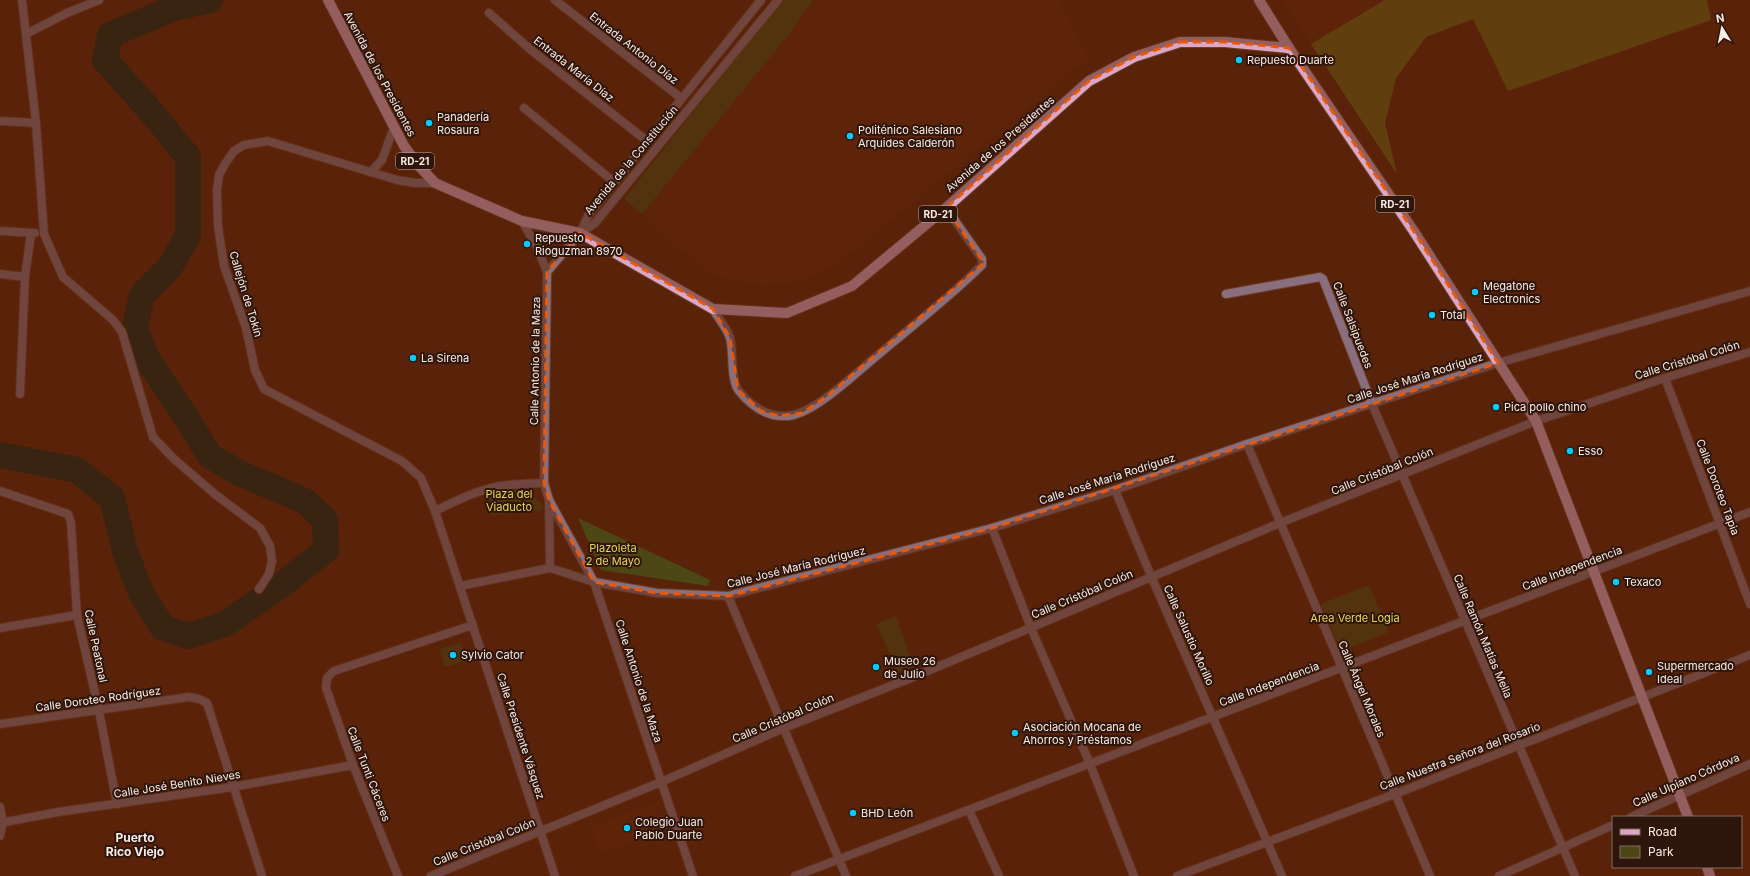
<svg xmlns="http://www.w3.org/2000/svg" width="1750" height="876" font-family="Inter,sans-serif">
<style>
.built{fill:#65270a}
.green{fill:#4d4716}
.forest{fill:#6a6115}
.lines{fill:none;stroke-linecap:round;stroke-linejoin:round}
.river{stroke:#13271e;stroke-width:26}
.street-casing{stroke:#703f29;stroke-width:10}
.primary-casing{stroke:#703f29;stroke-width:12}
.street{stroke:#896f7e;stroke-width:8}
.primary{stroke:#dca7c6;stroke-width:10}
.marked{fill:none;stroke:#e8590c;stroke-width:3;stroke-dasharray:8 5;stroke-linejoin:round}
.poi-dot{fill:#0acafa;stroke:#2e160c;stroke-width:1.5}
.labels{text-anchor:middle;stroke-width:4;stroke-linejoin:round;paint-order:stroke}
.shield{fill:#2e160c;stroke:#bdaca5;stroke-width:1}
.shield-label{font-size:10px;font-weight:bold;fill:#faece6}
.street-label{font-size:11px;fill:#faece6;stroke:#2e160c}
.poi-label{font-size:11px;fill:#faece6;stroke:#2e160c;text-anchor:start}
.park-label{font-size:11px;fill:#e8d958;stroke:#2e160c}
.neighbourhood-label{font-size:12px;font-weight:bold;fill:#faece6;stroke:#2e160c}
</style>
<rect width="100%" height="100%" fill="#59230a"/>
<!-- built -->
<g class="built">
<path d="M 813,0 L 1059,0 L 1088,58 L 846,257 L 820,274 L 792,283 L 760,285 L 707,273 L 642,214 L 794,28 Z"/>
<path d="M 1283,0 L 1385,0 L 1311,44 Z"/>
<path d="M 653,803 L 664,829 L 602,854 L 591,827 Z"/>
</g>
<!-- green -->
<g class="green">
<path d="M 782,0 L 813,0 L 794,28 L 642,214 L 624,199 Z"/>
<path d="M 510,488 C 524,489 532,495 542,504 L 542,510 L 492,515 L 488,491 Z"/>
<path d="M 578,518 L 710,580 L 708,586 L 601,570 Z"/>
<path d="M 1369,585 L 1389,632 L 1341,651 L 1321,604 Z"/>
<path d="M 896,616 L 913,665 L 898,672 L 876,624 Z"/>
<path d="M 461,643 L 466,661 L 445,667 L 439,649 Z"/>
</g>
<!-- forest -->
<path class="forest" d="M 1385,0 L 1707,0 L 1711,20 L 1508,91 L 1473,19 L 1426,37 L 1396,78 L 1385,123 L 1397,174 L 1311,44 Z"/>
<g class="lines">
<!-- river -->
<path class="river" d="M 0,455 L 77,470 L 112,498 L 125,551 L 141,593 L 163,628 L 189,636 L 225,624 L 280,586 L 326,550 L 325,520 L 305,501 L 241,474 L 210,456 L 182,411 L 147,359 L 135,328 L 142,295 L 170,267 L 188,235 L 188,157 L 154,115 L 105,60 L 110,35 L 174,8 L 210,0"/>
<!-- street casing -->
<g class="street-casing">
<g id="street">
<path d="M 22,0 L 36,123 L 44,234 L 63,277 L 113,320 L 122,332 L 153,437 L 174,459 L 216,495 L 260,528 L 270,546 L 272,561 L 269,574 L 259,589"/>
<path d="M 555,0 L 681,98"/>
<path d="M 489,13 L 531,50 L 647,141"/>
<path d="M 26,34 L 67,13 L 99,0"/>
<path d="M 524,108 L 614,182"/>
<path d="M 0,121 L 36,123"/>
<path d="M 371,172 L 382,160 L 394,127"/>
<path d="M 435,183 L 415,183 L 397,180 L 268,141 L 244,145 L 234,151 L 225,164 L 219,175 L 217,190 L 218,226 L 224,266 L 246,328 L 255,370 L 264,389 L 402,461 L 421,478 L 435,511 L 555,876"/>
<path d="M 522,221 L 537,247 L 547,272"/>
<path d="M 0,231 L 35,233"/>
<path d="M 581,233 L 595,223 L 778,0"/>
<path d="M 0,274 L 25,277"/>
<path d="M 1226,294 L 1320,277 L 1323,279 L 1372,404 L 1575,876"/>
<path d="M 713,309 C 718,318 727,328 730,338 C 734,352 730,380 739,391 C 753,408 770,420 793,415 C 818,410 858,371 879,354 C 913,325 950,297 982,265 L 982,259 L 946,208"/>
<path d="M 1665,378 L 1750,604"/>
<path d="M 20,394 L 25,277 L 31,233"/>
<path d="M 1247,444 L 1430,876"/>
<path d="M 1115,490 L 1151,576 L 1282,876"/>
<path d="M 0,491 L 68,514 L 71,523 L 77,615 L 99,711 L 117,804"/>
<path d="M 549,500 L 594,582 L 693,876"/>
<path d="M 435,511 C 458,500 481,488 507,485 C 520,484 532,483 544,483"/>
<path d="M 992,528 L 1031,628 L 1090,764 L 1134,876"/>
<path d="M 550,568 L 549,500 L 544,483 L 547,272 L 580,233 L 589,214 L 761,0"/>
<path d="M 460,586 L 550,568 L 594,582 L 657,593 L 728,596 L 992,528 L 1115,490 L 1247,444 L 1498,363 L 1750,291"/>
<path d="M 728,596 L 846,876"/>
<path d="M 0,628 L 77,615"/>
<path d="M 0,724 L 189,697 L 199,699 L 207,703 L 262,876"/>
<path d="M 0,807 L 3,822 L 0,836"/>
<path d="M 969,810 L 999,876"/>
<path d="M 1631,817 L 1750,764"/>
<path d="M 0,823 L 58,812 L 233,787 L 353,765"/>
<path d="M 398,876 L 353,765 L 326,688 L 327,678 L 334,671 L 473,625"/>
<path d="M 431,876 L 661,782 L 784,728 L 911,678 L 1280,523 L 1536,421 L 1665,378 L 1750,352"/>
<path d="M 795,876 L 1750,512"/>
<path d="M 1177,876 L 1395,794 L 1750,655"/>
<path d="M 1499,876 L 1613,825"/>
</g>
</g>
<!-- primary casing -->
<g class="primary-casing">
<g id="primary">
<path d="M 328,0 L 404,146 L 418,165 L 435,183 L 522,221 L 580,233 L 713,309 L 787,313 L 852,286 L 946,208 L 1089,81 L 1134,57 L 1180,42 L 1225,42 L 1289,48"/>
<path d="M 1259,0 L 1289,48 L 1413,230 L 1536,421 L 1688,817"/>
<path d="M 1707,867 L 1710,876"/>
</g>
</g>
<!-- street -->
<use href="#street" class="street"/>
<!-- primary -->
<use href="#primary" class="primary"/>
</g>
<!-- marked area -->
<path d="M0 0H1750V876H0ZM 1180,42 L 1225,42 L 1289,48 L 1413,230 L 1498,363 L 992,528 L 728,596 L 657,593 L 594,582 L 549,500 L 544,483 L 547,272 L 580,233 L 713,309 L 730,338 L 738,390 L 761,411 L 779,416 L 802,413 L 826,397 L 984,263 L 946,208 L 1089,81 L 1134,57 Z" fill="#59230a" fill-opacity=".55" fill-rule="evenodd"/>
<path class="marked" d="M 1180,42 L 1225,42 L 1289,48 L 1413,230 L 1498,363 L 992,528 L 728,596 L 657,593 L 594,582 L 549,500 L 544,483 L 547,272 L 580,233 L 713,309 L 730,338 L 738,390 L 761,411 L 779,416 L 802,413 L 826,397 L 984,263 L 946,208 L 1089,81 L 1134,57 Z"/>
<!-- markers -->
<g class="poi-dot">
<circle cx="1239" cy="60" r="4"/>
<circle cx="429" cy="123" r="4"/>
<circle cx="850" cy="136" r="4"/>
<circle cx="527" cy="244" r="4"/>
<circle cx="1475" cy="292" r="4"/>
<circle cx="1432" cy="315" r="4"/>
<circle cx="413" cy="358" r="4"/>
<circle cx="1496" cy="407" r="4"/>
<circle cx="1570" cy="451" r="4"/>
<circle cx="1616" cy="582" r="4"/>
<circle cx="453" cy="655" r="4"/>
<circle cx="876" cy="667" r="4"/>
<circle cx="1649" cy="672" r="4"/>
<circle cx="1015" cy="733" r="4"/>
<circle cx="853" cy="813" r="4"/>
<circle cx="627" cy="828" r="4"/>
</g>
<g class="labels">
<!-- shield labels -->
<g class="shield">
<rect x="396" y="153" width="38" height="16" rx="3"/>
<rect x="1376" y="196" width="38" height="16" rx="3"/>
<rect x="919" y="206" width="38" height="16" rx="3"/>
</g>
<g class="shield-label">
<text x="415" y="165">RD-21</text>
<text x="1395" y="208">RD-21</text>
<text x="938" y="218">RD-21</text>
</g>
<!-- street labels -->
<g class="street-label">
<text transform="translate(634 48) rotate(38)" y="4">Entrada Antonio Díaz</text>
<text transform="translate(574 69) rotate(38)" y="4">Entrada María Díaz</text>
<text transform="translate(380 74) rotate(62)" y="4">Avenida de los Presidentes</text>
<text transform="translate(1000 144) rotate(-41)" y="4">Avenida de los Presidentes</text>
<text transform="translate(631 160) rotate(-50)" y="4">Avenida de la Constitución</text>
<text transform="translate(246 294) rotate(73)" y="4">Callejón de Tokín</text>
<text transform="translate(1353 325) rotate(69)" y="4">Calle Salsipuedes</text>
<text transform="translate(1687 360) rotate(-17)" y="4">Calle Cristóbal Colón</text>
<text transform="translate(535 361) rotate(-89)" y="4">Calle Antonio de la Maza</text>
<text transform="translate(1415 378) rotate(-18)" y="4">Calle José María Rodríguez</text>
<text transform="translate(1382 471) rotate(-22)" y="4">Calle Cristóbal Colón</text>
<text transform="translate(1107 479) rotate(-18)" y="4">Calle José María Rodríguez</text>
<text transform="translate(1718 487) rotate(69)" y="4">Calle Doroteo Tapia</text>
<text transform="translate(796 567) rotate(-14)" y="4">Calle José María Rodríguez</text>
<text transform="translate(1572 568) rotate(-21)" y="4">Calle Independencia</text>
<text transform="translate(1082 594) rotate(-23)" y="4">Calle Cristóbal Colón</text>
<text transform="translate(1189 635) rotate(66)" y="4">Calle Salustio Morillo</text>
<text transform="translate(1483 636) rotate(67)" y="4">Calle Ramón Matías Mella</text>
<text transform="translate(96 646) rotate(78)" y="4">Calle Peatonal</text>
<text transform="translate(639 681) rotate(72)" y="4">Calle Antonio de la Maza</text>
<text transform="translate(1269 684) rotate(-21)" y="4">Calle Independencia</text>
<text transform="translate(1362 689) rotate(67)" y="4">Calle Ángel Morales</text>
<text transform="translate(98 699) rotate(-8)" y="4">Calle Doroteo Rodríguez</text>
<text transform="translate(783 718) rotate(-23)" y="4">Calle Cristóbal Colón</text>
<text transform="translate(521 736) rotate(72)" y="4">Calle Presidente Vásquez</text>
<text transform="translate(1460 756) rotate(-21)" y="4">Calle Nuestra Señora del Rosario</text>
<text transform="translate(369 774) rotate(69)" y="4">Calle Tunti Cáceres</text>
<text transform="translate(1686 780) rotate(-24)" y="4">Calle Ulpiano Córdova</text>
<text transform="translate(177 784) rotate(-9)" y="4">Calle José Benito Nieves</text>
<text transform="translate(484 842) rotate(-22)" y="4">Calle Cristóbal Colón</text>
</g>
<!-- poi labels -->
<g class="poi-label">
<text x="1247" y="64">Repuesto Duarte</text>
<text x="437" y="121">Panadería<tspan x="437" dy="13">Rosaura</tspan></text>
<text x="858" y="134">Politénico Salesiano<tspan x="858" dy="13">Arquides Calderón</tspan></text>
<text x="535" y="242">Repuesto<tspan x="535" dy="13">Rioguzman 8970</tspan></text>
<text x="1483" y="290">Megatone<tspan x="1483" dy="13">Electronics</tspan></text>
<text x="1440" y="319">Total</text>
<text x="421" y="362">La Sirena</text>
<text x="1504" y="411">Pica pollo chino</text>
<text x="1578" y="455">Esso</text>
<text x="1624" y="586">Texaco</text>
<text x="461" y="659">Sylvio Cator</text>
<text x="884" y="665">Museo 26<tspan x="884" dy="13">de Julio</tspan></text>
<text x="1657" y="670">Supermercado<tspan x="1657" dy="13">Ideal</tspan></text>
<text x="1023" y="731">Asociación Mocana de<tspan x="1023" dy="13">Ahorros y Préstamos</tspan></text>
<text x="861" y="817">BHD León</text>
<text x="635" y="826">Colegio Juan<tspan x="635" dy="13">Pablo Duarte</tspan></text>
</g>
<!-- park labels -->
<g class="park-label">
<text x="509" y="498">Plaza del<tspan x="509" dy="13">Viaducto</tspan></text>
<text x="613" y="552">Plazoleta<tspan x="613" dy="13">2 de Mayo</tspan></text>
<text x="1355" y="622">Area Verde Logia</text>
</g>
<!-- neighbourhood labels -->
<g class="neighbourhood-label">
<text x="135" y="842">Puerto<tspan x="135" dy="14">Rico Viejo</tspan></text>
</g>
</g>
<!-- legend -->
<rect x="1612" y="816" width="130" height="52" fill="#2e160c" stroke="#806c63"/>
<rect x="1620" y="829" width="20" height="6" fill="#dca7c6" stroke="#806c63"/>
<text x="1648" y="836" font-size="12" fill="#faece6">Road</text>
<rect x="1620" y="846" width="20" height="12" fill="#4d4716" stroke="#806c63"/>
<text x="1648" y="856" font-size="12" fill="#faece6">Park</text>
<!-- north arrow -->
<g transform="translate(1722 28) rotate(350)" stroke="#2e160c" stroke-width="3" paint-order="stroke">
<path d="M0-3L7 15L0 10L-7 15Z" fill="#faece6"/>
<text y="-6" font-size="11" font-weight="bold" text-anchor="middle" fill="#faece6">N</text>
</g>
</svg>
